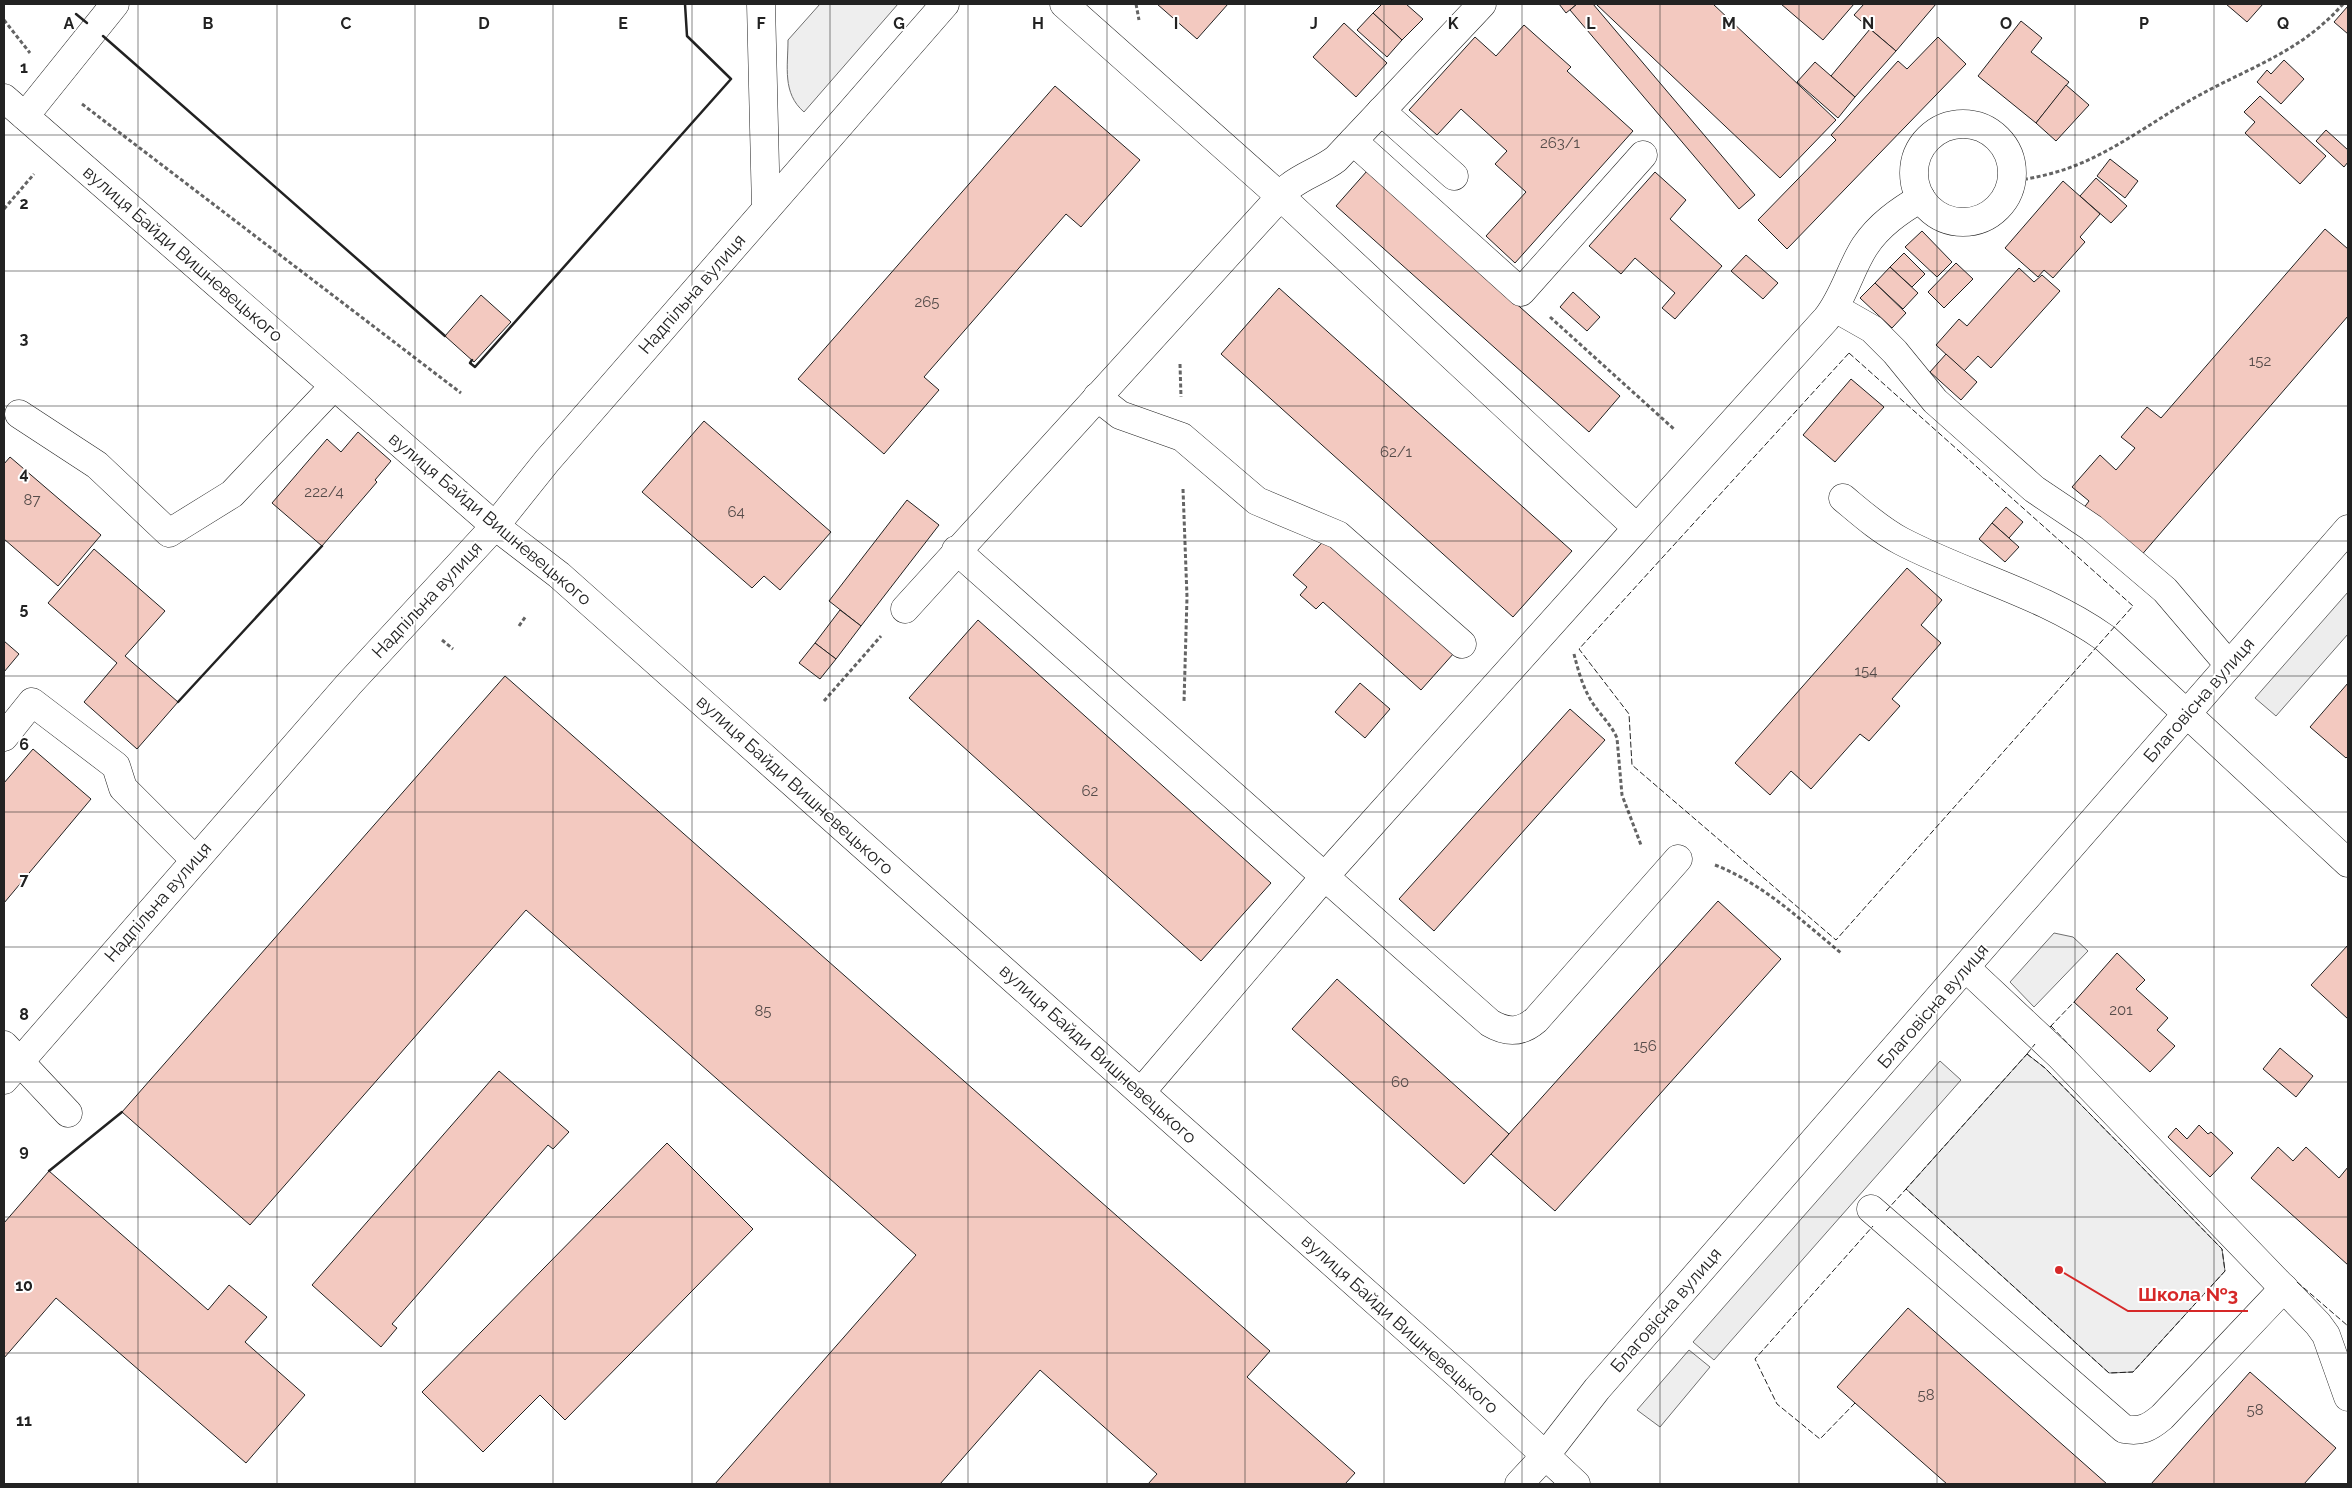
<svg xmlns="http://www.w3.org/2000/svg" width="2352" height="1488" font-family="Raleway,sans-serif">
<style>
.green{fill:#eee;stroke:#6f6f6f}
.parking{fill:#ededed;stroke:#6f6f6f}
.building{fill:#f3c9c0;stroke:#222}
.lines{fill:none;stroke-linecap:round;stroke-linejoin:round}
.minor-casing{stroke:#222;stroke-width:29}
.major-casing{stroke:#222;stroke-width:29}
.path{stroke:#646464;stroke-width:3;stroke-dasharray:4 2.5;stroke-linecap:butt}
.minor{stroke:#fff;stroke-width:28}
.major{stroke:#fff;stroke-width:28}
.fence{stroke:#222;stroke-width:1;stroke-dasharray:6 2.5;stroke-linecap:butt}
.wall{stroke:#222;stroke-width:2.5}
.grid{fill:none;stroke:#222;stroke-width:1;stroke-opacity:0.55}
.labels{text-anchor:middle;stroke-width:4;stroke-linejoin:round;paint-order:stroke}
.number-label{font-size:15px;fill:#564c4a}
.street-label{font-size:18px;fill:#222;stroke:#fff}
.grid-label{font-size:16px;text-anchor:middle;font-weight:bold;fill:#222;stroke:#fff;stroke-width:4;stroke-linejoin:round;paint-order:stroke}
.leader{fill:none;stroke:#d62828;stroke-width:2}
.callout-dot{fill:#d62828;stroke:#fff;stroke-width:2}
.callout-label{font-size:19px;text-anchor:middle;font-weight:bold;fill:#d62828;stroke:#fff;stroke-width:4;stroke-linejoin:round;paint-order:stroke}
</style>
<rect width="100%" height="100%" fill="#fff"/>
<!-- green -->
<g class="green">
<path d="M 820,4 L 898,4 L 804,112 C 782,93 788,67 788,40 Z"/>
<path d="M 2054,933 L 2073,937 L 2088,951 L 2034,1007 L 2010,982 Z"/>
<path d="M 2027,1054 L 2045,1068 L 2222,1249 L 2225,1271 L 2133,1372 L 2109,1373 L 1906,1189 Z"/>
<path d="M 1689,1350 L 1710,1367 L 1660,1427 L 1637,1410 Z"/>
</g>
<!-- parking -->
<g class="parking">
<path d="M 2348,592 L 2348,634 L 2276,716 L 2255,698 Z"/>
<path d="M 1940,1061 L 1961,1080 L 1714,1360 L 1693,1342 Z"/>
</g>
<!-- building -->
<g class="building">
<path d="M 1157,4 L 1228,4 L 1197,39 Z"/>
<path d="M 1382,4 L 1406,4 L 1423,19 L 1402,40 L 1373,13 Z"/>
<path d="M 1559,4 L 1577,4 L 1566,13 Z"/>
<path d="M 1577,4 L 1593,4 L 1755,195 L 1739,209 L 1570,10 Z"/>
<path d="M 1596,4 L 1713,4 L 1836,120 L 1780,178 Z"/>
<path d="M 1781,4 L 1854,4 L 1823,40 Z"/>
<path d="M 1864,4 L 1936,4 L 1896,51 L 1854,15 Z"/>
<path d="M 2226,4 L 2263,4 L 2247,22 Z"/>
<path d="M 2348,6 L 2348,34 L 2334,22 Z"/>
<path d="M 1373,13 L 1402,40 L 1387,57 L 1357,30 Z"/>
<path d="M 2021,21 L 2042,38 L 2031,52 L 2069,82 L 2036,123 L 1978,76 Z"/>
<path d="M 1344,23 L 1387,63 L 1356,97 L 1313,57 Z"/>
<path d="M 1524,25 L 1571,67 L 1567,71 L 1633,131 L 1515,263 L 1486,236 L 1526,192 L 1495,164 L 1507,151 L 1461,109 L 1437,135 L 1409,110 L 1475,37 L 1496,56 Z"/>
<path d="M 1870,29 L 1896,51 L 1855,97 L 1831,76 Z"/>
<path d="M 1938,37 L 1966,64 L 1787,249 L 1758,220 L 1836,140 L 1831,135 L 1898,61 L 1907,69 Z"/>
<path d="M 2284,60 L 2304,79 L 2281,104 L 2257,82 L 2267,70 L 2271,74 Z"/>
<path d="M 1815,62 L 1855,97 L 1838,118 L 1797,82 Z"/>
<path d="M 2066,85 L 2089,105 L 2056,141 L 2036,123 Z"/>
<path d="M 1055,86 L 1140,160 L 1081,227 L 1066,214 L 924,377 L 939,390 L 884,454 L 798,379 Z"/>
<path d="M 2260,96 L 2326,156 L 2300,184 L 2245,133 L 2255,122 L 2244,112 Z"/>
<path d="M 2326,130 L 2348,150 L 2348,162 L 2344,167 L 2316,141 Z"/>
<path d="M 2110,159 L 2138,181 L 2125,198 L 2097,176 Z"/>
<path d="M 1367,171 L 1620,396 L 1589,432 L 1336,206 Z"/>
<path d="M 1655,172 L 1686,200 L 1670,219 L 1722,266 L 1675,319 L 1662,308 L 1675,293 L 1635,258 L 1621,274 L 1589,246 Z"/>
<path d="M 2096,178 L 2127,206 L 2111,223 L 2080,196 Z"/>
<path d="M 2063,181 L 2100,214 L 2080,237 L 2085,242 L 2053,278 L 2044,270 L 2038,277 L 2005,248 Z"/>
<path d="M 2325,229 L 2348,249 L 2348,316 L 2139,558 L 2083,509 L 2089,501 L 2072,487 L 2100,455 L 2116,470 L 2135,448 L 2121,437 L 2147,407 L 2161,418 Z"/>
<path d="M 1922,231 L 1952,262 L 1937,277 L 1905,247 Z"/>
<path d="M 1904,253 L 1925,274 L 1912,287 L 1890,267 Z"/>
<path d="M 1746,255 L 1778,283 L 1763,299 L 1731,271 Z"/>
<path d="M 1956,263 L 1973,279 L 1944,308 L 1928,292 Z"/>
<path d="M 1890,267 L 1918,293 L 1903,309 L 1875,283 Z"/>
<path d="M 2019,268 L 2034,282 L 2042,275 L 2060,291 L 1991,368 L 1978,356 L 1964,371 L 1936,345 L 1959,319 L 1967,326 Z"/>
<path d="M 1875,283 L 1906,313 L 1892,328 L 1860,298 Z"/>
<path d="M 1279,288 L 1572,551 L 1513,617 L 1221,354 Z"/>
<path d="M 1573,292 L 1600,317 L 1587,331 L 1560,307 Z"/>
<path d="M 481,295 L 511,322 L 474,362 L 445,336 Z"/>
<path d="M 1946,354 L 1977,382 L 1961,400 L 1930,372 Z"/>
<path d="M 1851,379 L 1884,407 L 1835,462 L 1803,435 Z"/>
<path d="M 704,421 L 831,532 L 780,590 L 764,576 L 752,588 L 642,492 Z"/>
<path d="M 358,432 L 391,461 L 375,480 L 377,482 L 322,546 L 272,503 L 327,439 L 341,452 Z"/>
<path d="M 10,457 L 101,535 L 58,586 L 4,539 L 4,464 Z"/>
<path d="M 907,500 L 939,525 L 861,626 L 829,601 Z"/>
<path d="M 2006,507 L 2023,522 L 2009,538 L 1992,523 Z"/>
<path d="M 1992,523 L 2019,547 L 2005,562 L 1979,539 Z"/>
<path d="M 1327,537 L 1454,653 L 1421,690 L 1323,602 L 1316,609 L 1300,595 L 1307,587 L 1293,575 Z"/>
<path d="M 94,549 L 165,611 L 125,656 L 178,702 L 137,749 L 84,702 L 117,663 L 48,603 Z"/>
<path d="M 1907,568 L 1942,600 L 1921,625 L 1941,643 L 1892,699 L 1900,706 L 1869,741 L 1860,734 L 1811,789 L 1791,771 L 1770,795 L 1735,763 Z"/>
<path d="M 840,610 L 861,626 L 836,659 L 815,643 Z"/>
<path d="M 978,620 L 1271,883 L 1201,961 L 909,698 Z"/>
<path d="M 4,641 L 19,654 L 4,672 Z"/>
<path d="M 815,643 L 836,659 L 820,679 L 799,663 Z"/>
<path d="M 505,676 L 1270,1351 L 1247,1377 L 1355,1473 L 1345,1484 L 1148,1484 L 1157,1474 L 1040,1370 L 940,1484 L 715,1484 L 916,1255 L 526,910 L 250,1225 L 122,1112 Z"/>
<path d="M 1360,683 L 1390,709 L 1365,738 L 1335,712 Z"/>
<path d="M 2348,683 L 2348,756 L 2346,758 L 2310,727 Z"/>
<path d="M 1570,709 L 1605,740 L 1434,931 L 1399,899 Z"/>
<path d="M 33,749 L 91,799 L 4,903 L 4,783 Z"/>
<path d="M 1718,901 L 1781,959 L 1555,1211 L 1491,1154 Z"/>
<path d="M 2348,945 L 2348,1019 L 2311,985 Z"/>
<path d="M 2117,953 L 2145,980 L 2136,989 L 2168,1018 L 2157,1030 L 2175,1046 L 2150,1072 L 2074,1002 Z"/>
<path d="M 1337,979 L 1509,1134 L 1464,1184 L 1292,1029 Z"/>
<path d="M 2280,1048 L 2313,1076 L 2296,1097 L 2263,1069 Z"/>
<path d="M 499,1071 L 569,1132 L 553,1149 L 548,1145 L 392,1324 L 397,1328 L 381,1347 L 312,1285 Z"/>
<path d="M 2199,1125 L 2208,1134 L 2211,1132 L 2233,1153 L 2210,1177 L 2168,1137 L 2176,1128 L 2187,1139 Z"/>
<path d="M 667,1143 L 753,1229 L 565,1420 L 540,1395 L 483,1452 L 422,1392 Z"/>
<path d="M 2278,1147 L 2293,1161 L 2306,1147 L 2339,1178 L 2348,1167 L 2348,1265 L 2251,1178 Z"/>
<path d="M 49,1171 L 208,1310 L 229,1285 L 267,1317 L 245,1342 L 305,1395 L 246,1463 L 56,1298 L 4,1358 L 4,1223 Z"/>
<path d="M 1908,1308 L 2107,1484 L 1947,1484 L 1855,1403 L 1837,1387 Z"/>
<path d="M 2250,1372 L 2336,1448 L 2304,1484 L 2151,1484 Z"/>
</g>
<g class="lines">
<!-- minor casing -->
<g class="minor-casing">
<g id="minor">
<path d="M 761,4 L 766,209"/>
<path d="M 1064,4 L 1281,197 L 1637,528 L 1325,876 L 1141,1092"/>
<path d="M 4,98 L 495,526"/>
<path d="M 1381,111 L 1454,176"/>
<path d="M 25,116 L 115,4"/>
<circle cx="1963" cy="173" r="49"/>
<path d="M 1353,141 L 1521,292 L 1643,155"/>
<path d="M 1835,308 L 1872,329 L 1895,352 L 1935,401 L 2034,489 L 2092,528 L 2165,590 L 2229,665"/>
<path d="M 1097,397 L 1120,415 L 1182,437 L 1257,501 L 1338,535 L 1462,644"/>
<path d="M 19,414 L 97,465 L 169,533 L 232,494 L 334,386"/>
<path d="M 1843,498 C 1861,513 1880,530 1901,541 C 1968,576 2043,594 2105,638 L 2348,863"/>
<path d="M 1637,528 L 1826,319 C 1844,297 1850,269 1865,246 C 1879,225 1899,211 1921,198"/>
<path d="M 956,550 L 1490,1023 C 1507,1033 1521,1033 1536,1020 L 1678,859"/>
<path d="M 905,609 L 1289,187 C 1304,175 1322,170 1336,159 L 1482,4"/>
<path d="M 4,737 L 32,702 L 116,766 L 123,788 L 195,860"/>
<path d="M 1966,968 L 2060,1056 L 2318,1324 L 2326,1335 L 2348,1397"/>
<path d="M 4,1045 L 68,1113"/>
<path d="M 1871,1209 L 2124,1429 C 2141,1432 2149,1428 2162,1417 L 2284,1288"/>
</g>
</g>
<!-- major casing -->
<g class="major-casing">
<g id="major">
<path d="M 495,526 L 559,575 L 1463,1379 L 1576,1484"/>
<path d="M 4,1080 L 349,684 L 495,526 L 547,461 L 945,4"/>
<path d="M 1519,1484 L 1545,1456 L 1597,1389 L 2348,529"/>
</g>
</g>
<!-- path -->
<g class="path">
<path d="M 1136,4 L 1139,20"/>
<path d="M 4,20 L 30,53"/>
<path d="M 82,104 L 461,393"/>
<path d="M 2011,182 C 2033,178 2054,174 2074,166 C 2118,149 2156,119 2196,97 C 2250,67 2301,52 2343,4"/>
<path d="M 4,209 L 34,174"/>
<path d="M 1550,317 L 1675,430"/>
<path d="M 1180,364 L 1181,397"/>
<path d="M 1183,489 L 1187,597 L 1184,702"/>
<path d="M 519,626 L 526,616"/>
<path d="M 442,640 L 453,649"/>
<path d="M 1574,654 C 1578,670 1583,688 1592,702 C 1600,715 1611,724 1617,738 L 1622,795 L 1641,845"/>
<path d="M 824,701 L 881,636"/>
<path d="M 1715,865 C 1762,883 1802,921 1841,953"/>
</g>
<!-- minor -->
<use href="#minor" class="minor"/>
<!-- major -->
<use href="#major" class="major"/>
<!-- fence -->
<g class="fence">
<path d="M 1849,353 L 2133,606 L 1836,940 L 1632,765 L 1629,714 L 1579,649 Z"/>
<path d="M 2051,1026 L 2074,1050"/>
<path d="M 2050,1027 L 2074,1002"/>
<path d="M 2027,1054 L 2045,1068 L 2222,1249 L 2225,1271 L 2133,1372 L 2109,1373 L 1906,1189 Z"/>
<path d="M 2027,1054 L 2035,1044"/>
<path d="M 1886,1211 L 1906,1189"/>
<path d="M 2297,1282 L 2348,1326"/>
<path d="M 1855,1403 L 1820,1439 L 1777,1404 L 1755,1359 L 1873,1226"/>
</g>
<!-- wall -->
<g class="wall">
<path d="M 76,14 L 87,23"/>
<path d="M 103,36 L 445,336"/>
<path d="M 472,360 L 470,363 L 475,367 L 731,79 L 687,36 L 685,4"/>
<path d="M 178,702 L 322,546"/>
<path d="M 49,1171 L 122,1112"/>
</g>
</g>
<!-- grid -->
<path class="grid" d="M 138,4 L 138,1484M 277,4 L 277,1484M 415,4 L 415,1484M 553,4 L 553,1484M 692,4 L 692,1484M 830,4 L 830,1484M 968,4 L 968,1484M 1107,4 L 1107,1484M 1245,4 L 1245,1484M 1384,4 L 1384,1484M 1522,4 L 1522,1484M 1660,4 L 1660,1484M 1799,4 L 1799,1484M 1937,4 L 1937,1484M 2075,4 L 2075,1484M 2214,4 L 2214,1484M 4,135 L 2348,135M 4,271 L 2348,271M 4,406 L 2348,406M 4,541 L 2348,541M 4,676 L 2348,676M 4,812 L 2348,812M 4,947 L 2348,947M 4,1082 L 2348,1082M 4,1217 L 2348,1217M 4,1353 L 2348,1353"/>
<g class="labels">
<!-- number labels -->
<g class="number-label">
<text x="1560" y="148">263/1</text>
<text x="927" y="307">265</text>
<text x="2260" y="366">152</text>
<text x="1396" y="457">62/1</text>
<text x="324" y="497">222/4</text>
<text x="32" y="505">87</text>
<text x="736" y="517">64</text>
<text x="1866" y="676">154</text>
<text x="1090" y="796">62</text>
<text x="2121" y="1015">201</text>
<text x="763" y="1016">85</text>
<text x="1645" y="1051">156</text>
<text x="1400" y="1087">60</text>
<text x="1926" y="1400">58</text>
<text x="2255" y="1415">58</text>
</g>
<!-- street labels -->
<g class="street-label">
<text transform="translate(183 254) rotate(41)" y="6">вулиця Байди Вишневецького</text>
<text transform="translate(692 294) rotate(-49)" y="6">Надпільна вулиця</text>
<text transform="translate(490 519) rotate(40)" y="6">вулиця Байди Вишневецького</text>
<text transform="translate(427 600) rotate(-47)" y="6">Надпільна вулиця</text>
<text transform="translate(2199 700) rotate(-49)" y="6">Благовісна вулиця</text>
<text transform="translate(795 785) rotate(42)" y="6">вулиця Байди Вишневецького</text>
<text transform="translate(158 902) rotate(-49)" y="6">Надпільна вулиця</text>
<text transform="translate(1933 1006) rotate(-49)" y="6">Благовісна вулиця</text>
<text transform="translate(1098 1054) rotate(42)" y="6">вулиця Байди Вишневецького</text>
<text transform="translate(1666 1310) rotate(-49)" y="6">Благовісна вулиця</text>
<text transform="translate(1400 1324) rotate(42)" y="6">вулиця Байди Вишневецького</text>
</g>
</g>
<g class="grid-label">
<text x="69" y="29">A</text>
<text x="208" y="29">B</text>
<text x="346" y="29">C</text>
<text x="484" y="29">D</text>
<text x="623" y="29">E</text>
<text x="761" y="29">F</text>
<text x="899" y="29">G</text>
<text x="1038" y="29">H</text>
<text x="1176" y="29">I</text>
<text x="1314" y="29">J</text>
<text x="1453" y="29">K</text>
<text x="1591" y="29">L</text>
<text x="1729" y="29">M</text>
<text x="1868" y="29">N</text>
<text x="2006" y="29">O</text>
<text x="2144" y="29">P</text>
<text x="2283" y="29">Q</text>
<text x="24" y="73">1</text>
<text x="24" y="209">2</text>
<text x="24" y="344">3</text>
<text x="24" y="479">4</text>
<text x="24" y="614">5</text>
<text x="24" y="750">6</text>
<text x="24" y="885">7</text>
<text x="24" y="1020">8</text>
<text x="24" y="1156">9</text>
<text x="24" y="1291">10</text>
<text x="24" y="1426">11</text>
</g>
<!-- callouts -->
<path class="leader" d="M2059 1270L2128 1311H2248"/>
<circle class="callout-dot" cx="2059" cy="1270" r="5"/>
<g class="callout-label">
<text x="2188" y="1301">Школа №3</text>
</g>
<!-- border -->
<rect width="2352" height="1488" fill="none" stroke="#222222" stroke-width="10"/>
</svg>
